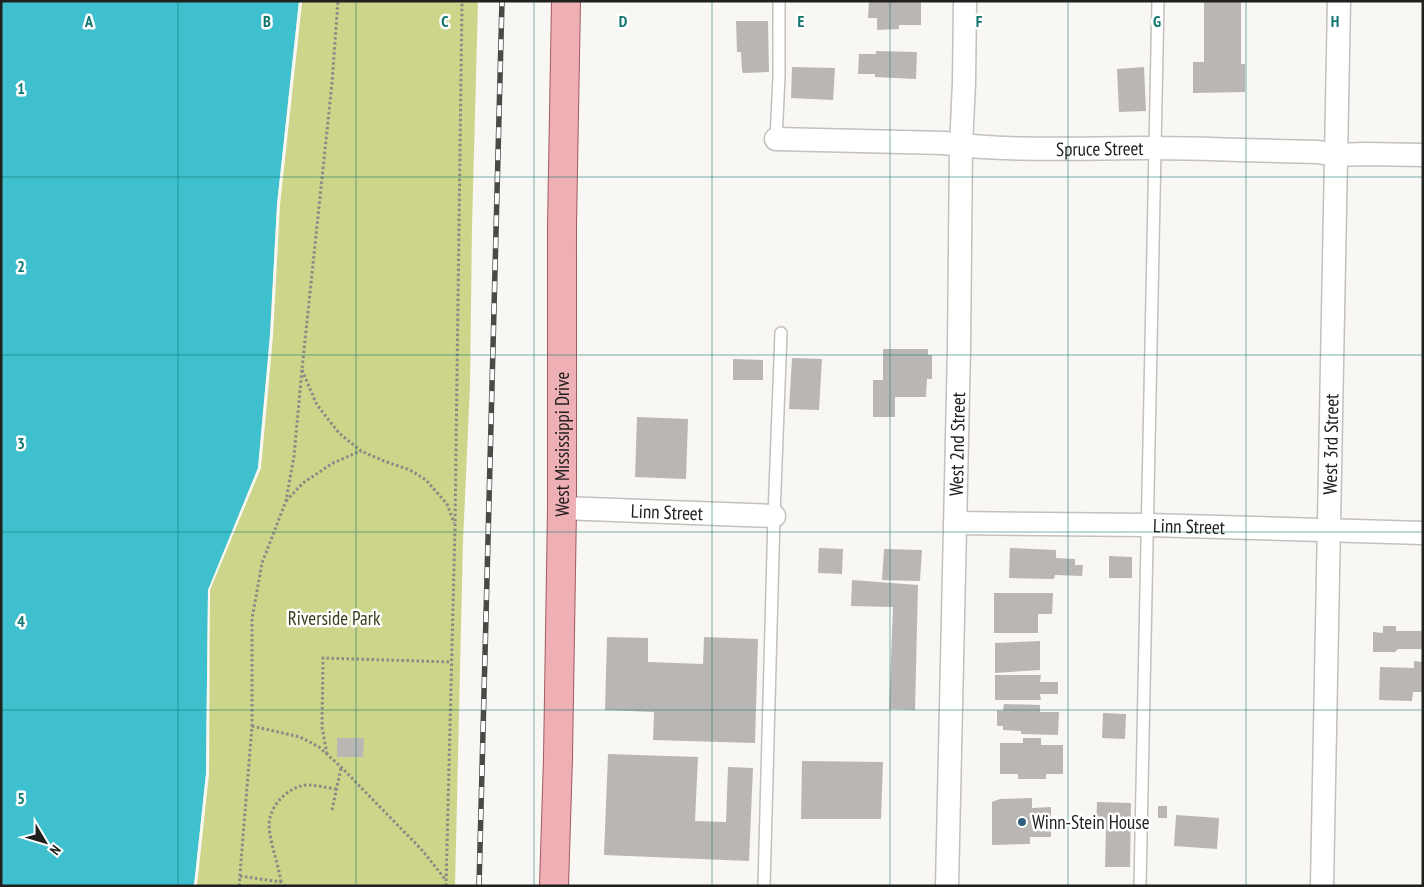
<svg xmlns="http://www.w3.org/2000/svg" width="1424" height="887" font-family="'PT Sans Narrow',sans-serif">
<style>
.green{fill:#ccd589}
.water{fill:#3fc0ce}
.pier{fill:#f9f7f3}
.building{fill:#bab6b4}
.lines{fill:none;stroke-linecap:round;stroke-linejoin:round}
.service-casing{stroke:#c3c0bd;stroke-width:14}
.minor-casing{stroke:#c3c0bd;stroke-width:25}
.primary-casing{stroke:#a05b60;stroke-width:30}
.path{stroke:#8b8a87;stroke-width:3;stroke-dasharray:2.5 2.5;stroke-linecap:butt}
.service{stroke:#fff;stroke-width:11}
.minor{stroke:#fff;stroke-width:22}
.primary{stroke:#efb0b5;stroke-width:28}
.rail-casing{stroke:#4a4947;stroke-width:5.5}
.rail{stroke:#fff;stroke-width:4;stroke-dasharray:11;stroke-linecap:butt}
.grid{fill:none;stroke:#0f766e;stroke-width:1;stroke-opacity:0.55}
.poi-dot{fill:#2c627d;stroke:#fff;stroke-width:2}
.labels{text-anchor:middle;stroke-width:5;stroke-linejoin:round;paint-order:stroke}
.street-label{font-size:19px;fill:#20201e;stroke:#fff}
.park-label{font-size:19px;fill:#393d18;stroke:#fff}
.poi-label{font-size:19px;fill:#20201e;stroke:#fff;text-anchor:start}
.grid-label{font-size:16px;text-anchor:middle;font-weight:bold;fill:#0f766e;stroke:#fff;stroke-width:5;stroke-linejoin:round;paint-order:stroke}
</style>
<rect width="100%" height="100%" fill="#f9f7f3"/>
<!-- green -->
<path class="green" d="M 299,1 L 478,1 L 472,227 L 470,385 L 463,541 L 455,886 L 194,886 L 206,774 L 208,590 L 277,205 Z"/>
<!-- water -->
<path class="water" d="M 1,1 L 299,1 L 277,205 L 270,335 L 258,468 L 208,590 L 206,774 L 194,886 L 1,886 Z"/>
<!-- pier -->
<path class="pier" d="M 299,1 L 302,1 L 302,3 L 280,205 L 273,336 L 261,468 L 210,590 L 209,774 L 197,886 L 194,886 L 206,774 L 208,590 L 258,468 L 270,335 L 277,205 Z"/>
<!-- building -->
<g class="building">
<path d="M 869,1 L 921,1 L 921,25 L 899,25 L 899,29 L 877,30 L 877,18 L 868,18 Z"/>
<path d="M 1204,1 L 1241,1 L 1241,64 L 1245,64 L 1245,92 L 1193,93 L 1193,62 L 1204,62 Z"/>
<path d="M 736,21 L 768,21 L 769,72 L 743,73 L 742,70 L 741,52 L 737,52 Z"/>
<path d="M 876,51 L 917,52 L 916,79 L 875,77 L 875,74 L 858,74 L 859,54 L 876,54 Z"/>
<path d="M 792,67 L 835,68 L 833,100 L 791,98 Z"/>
<path d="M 1144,67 L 1146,111 L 1119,112 L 1117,69 Z"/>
<path d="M 883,349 L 928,349 L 928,355 L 932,355 L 932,379 L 927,379 L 926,397 L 895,397 L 895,417 L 873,417 L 873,380 L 883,380 Z"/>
<path d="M 792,358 L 822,359 L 819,410 L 789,409 Z"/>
<path d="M 733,359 L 763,360 L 763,380 L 733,380 Z"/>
<path d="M 637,417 L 688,419 L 686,479 L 635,477 Z"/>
<path d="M 819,548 L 843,549 L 842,574 L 818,573 Z"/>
<path d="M 1010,548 L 1056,550 L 1056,558 L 1075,559 L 1075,565 L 1083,565 L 1082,576 L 1055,575 L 1054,579 L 1009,578 Z"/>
<path d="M 884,549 L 922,550 L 920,581 L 882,580 Z"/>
<path d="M 1109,556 L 1132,557 L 1132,578 L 1109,578 Z"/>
<path d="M 852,580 L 918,585 L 915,710 L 889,709 L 893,607 L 851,606 Z"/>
<path d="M 994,593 L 1053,593 L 1052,614 L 1038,614 L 1038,633 L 994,633 Z"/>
<path d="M 1383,626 L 1396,626 L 1396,631 L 1423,631 L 1423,649 L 1398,649 L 1395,652 L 1373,652 L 1373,632 L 1383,633 Z"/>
<path d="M 607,637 L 648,638 L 648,662 L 703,664 L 704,637 L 758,639 L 755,743 L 653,740 L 654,712 L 605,710 Z"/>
<path d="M 1040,641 L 1040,670 L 995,673 L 995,643 Z"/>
<path d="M 1414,661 L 1423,662 L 1423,692 L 1413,692 L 1412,701 L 1379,700 L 1380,667 L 1414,668 Z"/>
<path d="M 995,675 L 1041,675 L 1040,682 L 1058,682 L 1058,694 L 1040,694 L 1041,700 L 995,700 Z"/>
<path d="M 1004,704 L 1040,705 L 1040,712 L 1059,712 L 1058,735 L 1021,734 L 1021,731 L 1003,730 L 1003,726 L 997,726 L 997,710 L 1003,711 Z"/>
<path d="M 1103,713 L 1126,714 L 1125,739 L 1102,738 Z"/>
<path d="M 337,738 L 364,738 L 363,757 L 337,757 Z"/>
<path d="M 1023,738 L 1041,738 L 1041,745 L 1063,745 L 1063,774 L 1046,774 L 1046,779 L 1018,779 L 1018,774 L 1000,774 L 1000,743 L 1023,743 Z"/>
<path d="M 608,754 L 698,757 L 695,821 L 726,822 L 728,767 L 753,768 L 749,861 L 604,855 Z"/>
<path d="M 802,761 L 883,762 L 881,819 L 801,819 Z"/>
<path d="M 1032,798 L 1032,808 L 1051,807 L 1051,837 L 1030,837 L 1030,844 L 992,845 L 992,802 L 1000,799 Z"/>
<path d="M 1097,802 L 1131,803 L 1130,867 L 1105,867 L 1106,827 L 1096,827 Z"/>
<rect x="1158" y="806" width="9" height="12"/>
<path d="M 1176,815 L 1219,818 L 1217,849 L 1174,846 Z"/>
</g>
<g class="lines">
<!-- service casing -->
<g class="service-casing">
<g id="service">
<path d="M 776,139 L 779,77 L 779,1"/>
<path d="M 764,886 L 774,516 L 781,333"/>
<path d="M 1140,886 L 1158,1"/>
</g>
</g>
<!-- minor casing -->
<g class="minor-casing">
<g id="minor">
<path id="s1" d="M 776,139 L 944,143 C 1011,152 1079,148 1146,148 C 1203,148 1261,151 1318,152 L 1335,155 L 1365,154 L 1423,155"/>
<path id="s2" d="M 562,508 L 774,516"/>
<path id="s3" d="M 955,523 L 1148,525 L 1423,533"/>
<path id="s4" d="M 947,886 L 959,348 L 961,146 L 964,83 L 965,1"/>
<path id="s5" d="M 1322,886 L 1339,1"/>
</g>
</g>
<!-- primary casing -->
<g class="primary-casing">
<g id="primary">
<path id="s6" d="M 554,886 L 558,758 L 562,508 L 562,226 L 566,1"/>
</g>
</g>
<!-- path -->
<g class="path">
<path d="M 302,370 L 317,405 L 339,433 L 361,451 L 384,461 L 410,470 L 426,480 L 447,504 L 454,523"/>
<path d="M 286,501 L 303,483 L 333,463 L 361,451"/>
<path d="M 252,726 L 300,737 L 319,747 L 341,767 L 422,850 L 445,879"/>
<path d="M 327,754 L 322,727 L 323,658 L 451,662"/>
<path d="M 332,810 L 341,768"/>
<path d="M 240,876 L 281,882 L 285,886"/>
<path d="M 281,882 C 278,862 270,844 269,825 C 269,808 285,790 301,786 C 310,783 327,788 336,789"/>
<path d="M 239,886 L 252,726 L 252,619 L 262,563 L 286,501 L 294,456 L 302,369 L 332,83 L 338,1"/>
<path d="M 446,886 L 455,527 L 462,1"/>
</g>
<!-- service -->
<use href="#service" class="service"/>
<!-- minor -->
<use href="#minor" class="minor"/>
<!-- primary -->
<use href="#primary" class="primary"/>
<!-- rail casing -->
<g class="rail-casing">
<path id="rail" d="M 479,886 L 502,1"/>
</g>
<!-- rail -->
<use href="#rail" class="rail"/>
</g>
<!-- grid -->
<path class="grid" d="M 178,1 L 178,886M 356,1 L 356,886M 534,1 L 534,886M 712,1 L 712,886M 890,1 L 890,886M 1068,1 L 1068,886M 1246,1 L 1246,886M 1,177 L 1423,177M 1,355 L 1423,355M 1,532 L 1423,532M 1,710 L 1423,710"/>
<!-- markers -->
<circle class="poi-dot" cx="1022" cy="822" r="5"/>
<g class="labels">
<!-- street labels -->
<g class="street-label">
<text dy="7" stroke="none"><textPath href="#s1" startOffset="324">Spruce Street</textPath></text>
<text dy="7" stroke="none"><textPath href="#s6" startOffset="442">West Mississippi Drive</textPath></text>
<text dy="7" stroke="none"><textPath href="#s4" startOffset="442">West 2nd Street</textPath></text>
<text dy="7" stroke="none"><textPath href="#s5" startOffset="442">West 3rd Street</textPath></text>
<text dy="7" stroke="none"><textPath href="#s2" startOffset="105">Linn Street</textPath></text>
<text dy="7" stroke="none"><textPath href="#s3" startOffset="234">Linn Street</textPath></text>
</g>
<!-- park labels -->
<g class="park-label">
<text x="334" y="625">Riverside Park</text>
</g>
<!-- poi labels -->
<g class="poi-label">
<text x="1032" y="829">Winn-Stein House</text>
</g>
</g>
<g class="grid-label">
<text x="89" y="27">A</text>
<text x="267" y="27">B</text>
<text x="445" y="27">C</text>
<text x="623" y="27">D</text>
<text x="801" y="27">E</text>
<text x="979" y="27">F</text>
<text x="1157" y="27">G</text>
<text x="1335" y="27">H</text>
<text x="21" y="94">1</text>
<text x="21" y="272">2</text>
<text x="21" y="449">3</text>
<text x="21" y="627">4</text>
<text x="21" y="804">5</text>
</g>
<!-- border -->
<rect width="1424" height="887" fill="none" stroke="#20201e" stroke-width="5"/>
<!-- north arrow -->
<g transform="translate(45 842) rotate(128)" stroke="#ffffff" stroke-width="4" paint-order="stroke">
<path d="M0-4L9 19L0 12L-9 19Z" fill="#20201e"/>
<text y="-8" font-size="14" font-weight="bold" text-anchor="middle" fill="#20201e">N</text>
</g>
</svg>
